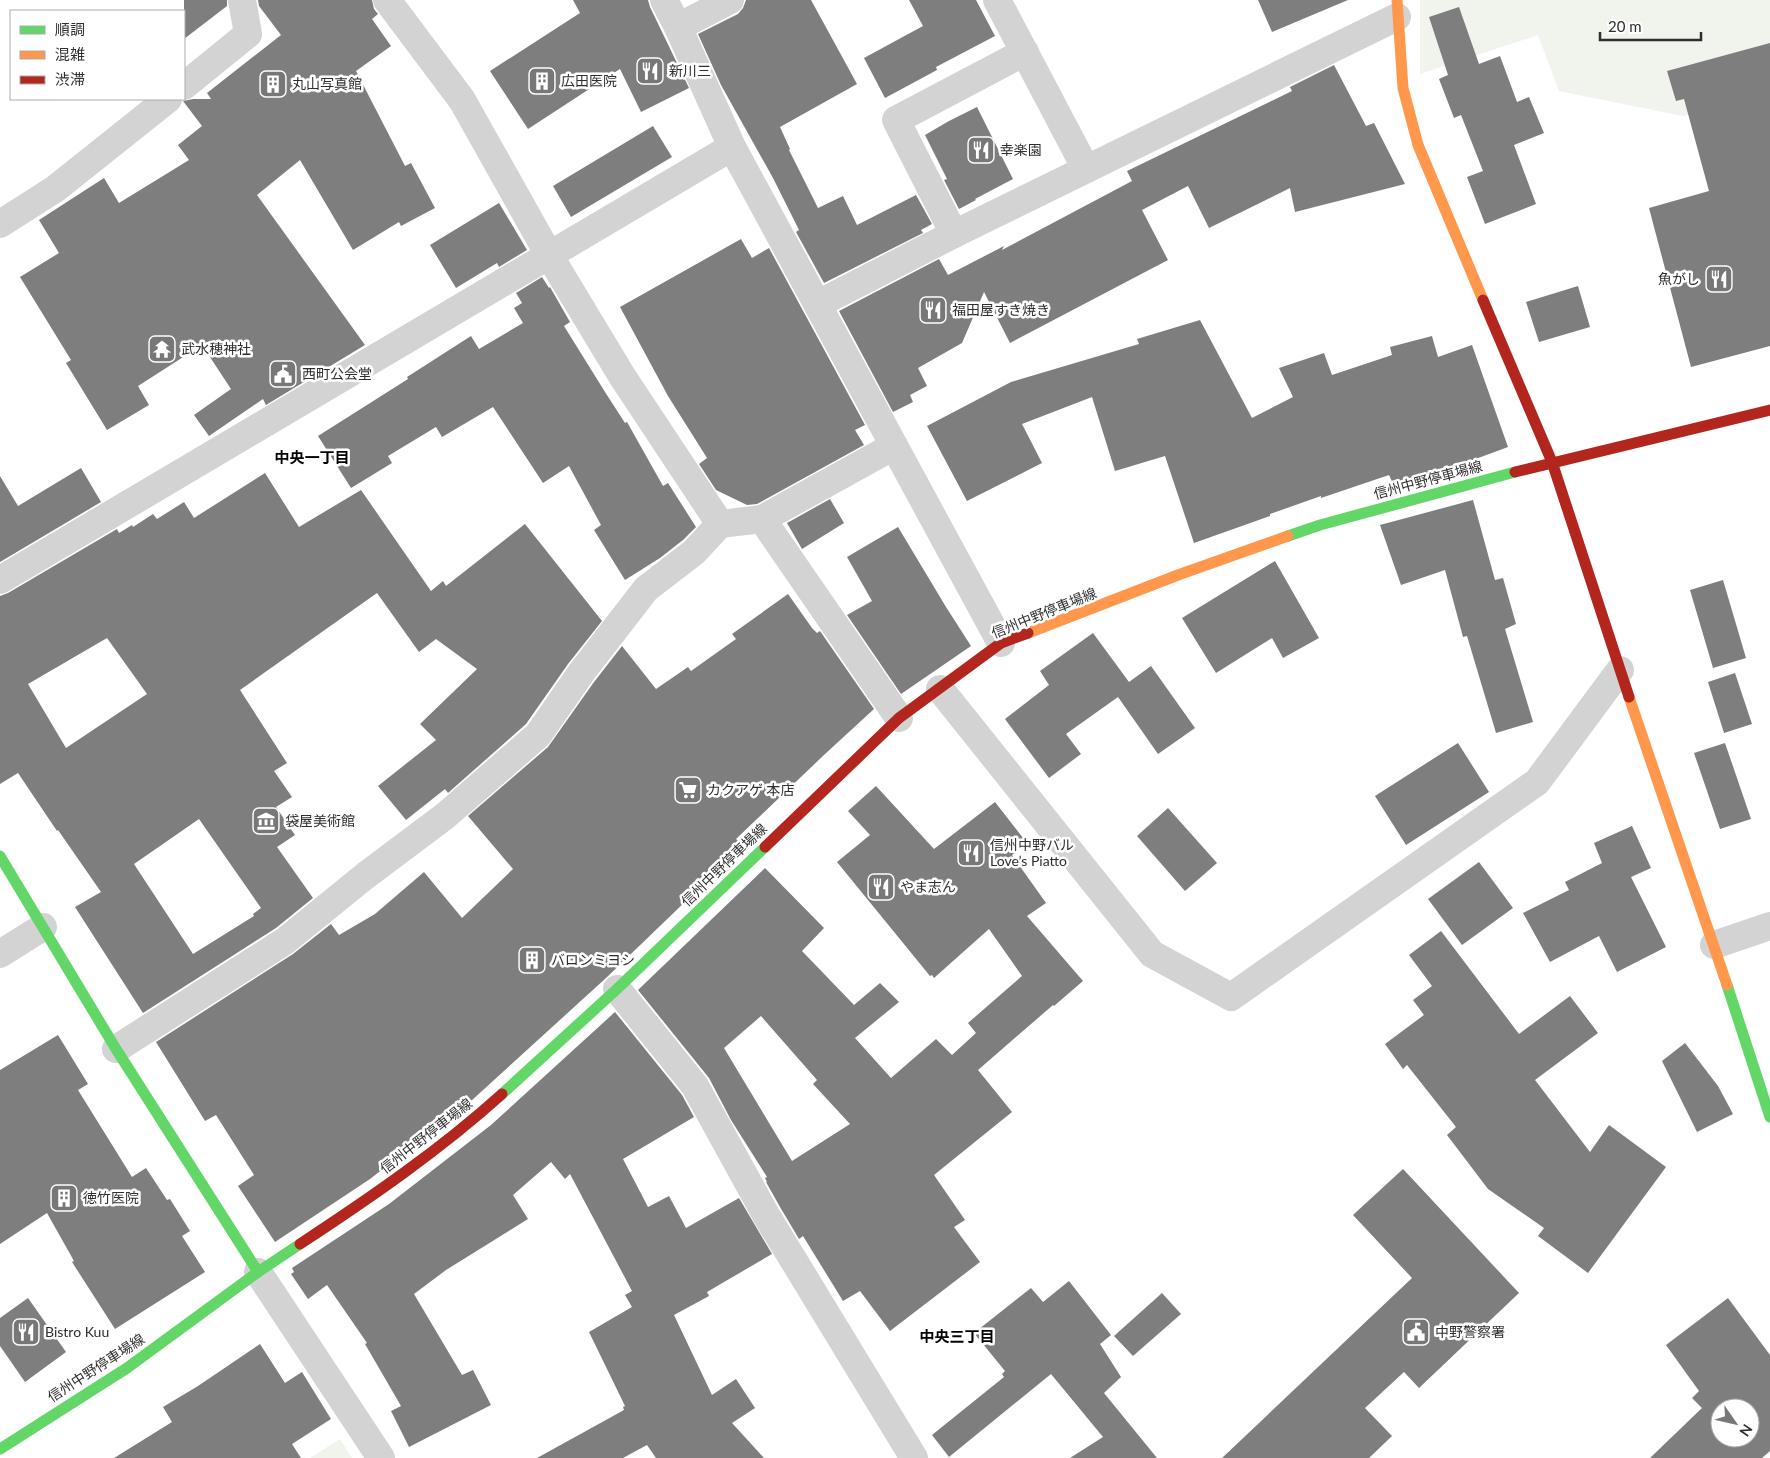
<svg xmlns="http://www.w3.org/2000/svg" width="1770" height="1458" font-family="Lato,'Noto Sans JP',sans-serif">
<style>
.green{fill:#f0f4ec}
.building{fill:#7e7e7e;fill-rule:evenodd}
.lines{fill:none;stroke-linecap:round;stroke-linejoin:round}
.street{stroke:#d3d3d3;stroke-width:28}
.fast{stroke:#63d668;stroke-width:11}
.slow{stroke:#ff974d;stroke-width:11}
.jam{stroke:#b3261e;stroke-width:11}
.labels{text-anchor:middle;stroke-width:5;stroke-linejoin:round;paint-order:stroke}
.poi-label{font-size:14px;fill:#2e2e2e;stroke:#fff;text-anchor:start}
.street-label{font-size:14px;fill:#2e2e2e;stroke:#fff}
.neighbourhood-label{font-size:15px;font-weight:bold;fill:#000;stroke:#fff}
</style>
<rect width="100%" height="100%" fill="#fff"/>
<!-- green -->
<g class="green">
<path d="M 1420,0 L 1770,0 L 1770,91 L 1683,116 L 1559,91 L 1538,35 L 1420,74 Z"/>
<path d="M 340,1439 L 352,1458 L 310,1458 Z"/>
</g>
<!-- building -->
<g class="building">
<path d="M 184,0 L 227,0 L 227,6 L 184,39 Z"/>
<path d="M 258,0 L 372,0 L 374,9 L 378,14 L 372,19 L 391,46 L 356,71 L 405,166 L 411,163 L 435,208 L 401,226 L 399,222 L 353,250 L 300,160 L 257,195 L 365,345 L 266,405 L 263,399 L 209,436 L 194,415 L 231,389 L 202,345 L 138,386 L 149,405 L 107,430 L 66,363 L 71,360 L 20,277 L 59,253 L 39,220 L 104,178 L 119,203 L 189,160 L 178,145 L 202,126 L 183,101 L 193,99 L 211,99 L 207,93 L 281,35 L 259,6 Z"/>
<path d="M 573,0 L 648,0 L 650,7 L 689,88 L 641,112 L 620,69 L 528,129 L 490,71 L 580,13 Z"/>
<path d="M 746,0 L 811,0 L 857,84 L 780,127 L 790,149 L 789,150 L 818,208 L 843,196 L 857,225 L 916,195 L 932,224 L 921,230 L 923,233 L 824,283 L 796,232 L 799,230 L 773,178 L 721,85 L 698,34 L 738,14 L 743,8 Z"/>
<path d="M 909,0 L 976,0 L 995,36 L 936,67 L 937,70 L 885,98 L 864,58 L 923,26 Z"/>
<path d="M 1258,0 L 1348,0 L 1272,32 Z"/>
<path d="M 1459,7 L 1479,64 L 1500,56 L 1517,102 L 1529,97 L 1544,133 L 1514,145 L 1536,204 L 1485,224 L 1467,177 L 1483,171 L 1461,115 L 1454,118 L 1439,79 L 1448,75 L 1429,17 Z"/>
<path d="M 1770,43 L 1770,346 L 1691,367 L 1649,208 L 1709,191 L 1684,99 L 1676,101 L 1667,71 Z"/>
<path d="M 1334,65 L 1366,126 L 1374,123 L 1405,184 L 1295,212 L 1290,188 L 1209,228 L 1188,186 L 1142,210 L 1168,260 L 1010,343 L 984,292 L 962,343 L 918,368 L 927,386 L 910,395 L 913,402 L 893,412 L 839,311 L 939,259 L 948,275 L 1004,246 L 1002,250 L 1132,181 L 1127,171 L 1292,91 L 1290,87 Z"/>
<path d="M 977,107 L 1013,179 L 975,199 L 976,200 L 959,209 L 944,180 L 947,179 L 925,135 L 949,121 Z"/>
<path d="M 653,126 L 672,157 L 571,217 L 553,186 Z"/>
<path d="M 499,203 L 527,250 L 499,267 L 497,263 L 456,288 L 430,245 Z"/>
<path d="M 741,239 L 752,258 L 769,248 L 865,425 L 855,430 L 864,445 L 757,504 L 747,505 L 716,490 L 699,464 L 707,458 L 668,396 L 620,307 Z"/>
<path d="M 542,277 L 549,288 L 550,287 L 570,322 L 564,326 L 605,392 L 625,423 L 627,422 L 663,486 L 668,483 L 696,527 L 683,540 L 660,558 L 625,580 L 594,530 L 601,525 L 569,466 L 543,483 L 493,407 L 442,437 L 436,427 L 388,456 L 392,463 L 351,488 L 318,436 L 408,379 L 407,377 L 471,336 L 479,349 L 523,323 L 514,308 L 522,303 L 516,293 Z"/>
<path d="M 1578,286 L 1590,327 L 1539,342 L 1526,302 Z"/>
<path d="M 1200,320 L 1252,418 L 1293,397 L 1279,368 L 1324,353 L 1332,375 L 1392,355 L 1390,347 L 1432,336 L 1438,357 L 1472,345 L 1508,447 L 1462,464 L 1464,470 L 1395,488 L 1389,475 L 1321,498 L 1321,496 L 1270,514 L 1270,516 L 1194,543 L 1165,456 L 1115,471 L 1092,397 L 1022,424 L 1042,463 L 967,501 L 927,426 L 1011,382 L 1139,344 L 1137,339 Z"/>
<path d="M 81,468 L 101,502 L 0,562 L 0,476 L 18,506 Z"/>
<path d="M 265,473 L 299,527 L 361,490 L 431,591 L 443,581 L 446,586 L 525,524 L 602,621 L 568,664 L 526,724 L 448,793 L 445,789 L 406,820 L 378,786 L 436,740 L 420,724 L 477,669 L 436,639 L 419,652 L 377,593 L 240,690 L 287,763 L 274,771 L 292,797 L 276,807 L 295,835 L 277,847 L 313,898 L 276,928 L 143,1013 L 75,907 L 101,892 L 58,830 L 57,831 L 18,773 L 0,784 L 0,596 L 8,593 L 117,529 L 119,533 L 132,525 L 133,527 L 153,514 L 157,519 L 184,502 L 194,518 ZM 107,638 L 147,694 L 66,748 L 28,684 ZM 199,819 L 261,908 L 253,914 L 254,916 L 193,954 L 134,864 Z"/>
<path d="M 830,499 L 844,523 L 802,549 L 787,523 Z"/>
<path d="M 1473,500 L 1495,580 L 1503,578 L 1516,624 L 1505,629 L 1533,722 L 1496,733 L 1467,636 L 1463,637 L 1445,570 L 1401,585 L 1380,525 Z"/>
<path d="M 898,527 L 946,607 L 971,646 L 901,694 L 847,615 L 872,601 L 847,557 Z"/>
<path d="M 1275,561 L 1319,638 L 1283,658 L 1272,638 L 1216,673 L 1182,618 Z"/>
<path d="M 1723,580 L 1746,658 L 1713,668 L 1690,590 Z"/>
<path d="M 788,594 L 812,628 L 817,633 L 820,631 L 874,709 L 825,754 L 736,839 L 743,846 L 606,978 L 471,1101 L 370,1179 L 275,1242 L 238,1186 L 254,1175 L 216,1115 L 205,1121 L 156,1042 L 293,954 L 331,924 L 339,935 L 375,914 L 424,872 L 462,918 L 513,869 L 468,816 L 548,747 L 594,682 L 622,646 L 656,689 L 688,667 L 691,671 L 736,639 L 732,634 Z"/>
<path d="M 1093,633 L 1129,682 L 1151,666 L 1195,728 L 1158,754 L 1118,697 L 1066,734 L 1081,754 L 1049,778 L 1005,719 L 1049,685 L 1040,671 Z"/>
<path d="M 1735,673 L 1752,724 L 1724,733 L 1708,682 Z"/>
<path d="M 1458,743 L 1489,792 L 1406,845 L 1375,796 Z"/>
<path d="M 1725,743 L 1751,819 L 1720,829 L 1694,753 Z"/>
<path d="M 876,786 L 934,849 L 995,802 L 1027,843 L 1012,855 L 1046,903 L 1027,916 L 1083,981 L 1054,1006 L 1053,1005 L 978,1070 L 1012,1112 L 934,1175 L 965,1220 L 954,1227 L 980,1262 L 890,1331 L 860,1291 L 843,1301 L 803,1236 L 799,1239 L 780,1207 L 766,1182 L 767,1182 L 765,1178 L 767,1177 L 731,1120 L 709,1078 L 638,990 L 765,868 L 824,928 L 802,951 L 854,1005 L 880,983 L 899,1002 L 855,1038 L 891,1078 L 936,1039 L 952,1055 L 976,1033 L 968,1023 L 1022,976 L 989,929 L 934,978 L 932,975 L 930,976 L 837,862 L 870,835 L 848,811 ZM 761,1016 L 817,1080 L 813,1084 L 850,1124 L 792,1161 L 724,1048 Z"/>
<path d="M 1168,808 L 1217,863 L 1185,891 L 1137,836 Z"/>
<path d="M 1632,826 L 1651,868 L 1631,877 L 1666,947 L 1617,972 L 1599,936 L 1550,962 L 1523,913 L 1569,890 L 1565,882 L 1602,863 L 1594,843 Z"/>
<path d="M 1479,862 L 1513,908 L 1462,945 L 1428,899 Z"/>
<path d="M 1441,931 L 1519,1034 L 1570,996 L 1598,1033 L 1535,1080 L 1590,1152 L 1609,1125 L 1666,1167 L 1588,1273 L 1538,1236 L 1544,1228 L 1488,1189 L 1447,1135 L 1456,1127 L 1407,1065 L 1403,1069 L 1385,1044 L 1424,1015 L 1413,1000 L 1432,986 L 1409,955 Z"/>
<path d="M 615,1012 L 682,1095 L 694,1117 L 623,1159 L 648,1207 L 669,1196 L 686,1228 L 739,1198 L 772,1254 L 707,1292 L 709,1296 L 674,1315 L 712,1395 L 736,1379 L 755,1408 L 732,1423 L 764,1458 L 656,1458 L 647,1445 L 623,1458 L 537,1458 L 624,1410 L 623,1407 L 625,1406 L 589,1332 L 632,1307 L 625,1295 L 632,1291 L 570,1174 L 565,1179 L 551,1162 L 513,1195 L 528,1219 L 446,1270 L 414,1294 L 462,1375 L 473,1370 L 491,1405 L 409,1447 L 391,1411 L 401,1406 L 365,1344 L 367,1343 L 327,1285 L 308,1299 L 291,1274 L 294,1272 L 292,1268 L 389,1204 L 491,1125 Z"/>
<path d="M 58,1035 L 88,1084 L 78,1090 L 132,1177 L 146,1168 L 167,1200 L 170,1199 L 190,1231 L 182,1236 L 205,1272 L 115,1329 L 72,1262 L 74,1261 L 47,1213 L 0,1244 L 0,1070 Z"/>
<path d="M 1685,1043 L 1718,1086 L 1733,1114 L 1697,1132 L 1662,1061 Z"/>
<path d="M 1403,1169 L 1519,1293 L 1419,1388 L 1404,1372 L 1365,1408 L 1392,1436 L 1369,1458 L 1222,1458 L 1412,1278 L 1353,1215 Z"/>
<path d="M 1069,1281 L 1111,1335 L 1100,1344 L 1121,1377 L 1104,1393 L 1157,1458 L 1070,1458 L 1103,1437 L 1051,1374 L 949,1457 L 932,1435 L 1004,1377 L 1002,1374 L 1005,1371 L 974,1333 L 1031,1288 L 1043,1302 Z"/>
<path d="M 1162,1293 L 1181,1314 L 1133,1356 L 1114,1336 Z"/>
<path d="M 28,1298 L 66,1352 L 25,1382 L 0,1346 L 0,1318 Z"/>
<path d="M 1728,1298 L 1770,1355 L 1770,1451 L 1762,1458 L 1650,1458 L 1702,1408 L 1692,1398 L 1699,1391 L 1666,1345 ZM 1720,1408 L 1750,1408 L 1750,1438 L 1720,1438 Z"/>
<path d="M 260,1344 L 285,1383 L 302,1372 L 331,1419 L 292,1444 L 301,1458 L 114,1458 L 172,1422 L 163,1407 L 198,1386 Z"/>
</g>
<g class="lines">
<!-- street -->
<g class="street">
<path d="M 387,0 L 462,100 L 549,255 L 622,376 L 720,524 L 762,519 L 899,718"/>
<path d="M 664,0 L 678,27 L 732,147 L 1001,643"/>
<path d="M 997,0 L 1086,169"/>
<path d="M 678,27 L 730,0"/>
<path d="M 184,86 L 248,34 L 242,0"/>
<path d="M 0,224 L 55,189 L 168,99"/>
<path d="M 954,234 L 896,120 L 1025,52"/>
<path d="M 818,304 L 954,234 L 1397,17"/>
<path d="M 762,519 L 894,446"/>
<path d="M 0,580 L 732,147"/>
<path d="M 940,689 L 1152,954 L 1231,997 L 1537,782 L 1620,670"/>
<path d="M 1714,945 L 1770,926"/>
<path d="M 0,954 L 43,927"/>
<path d="M 617,989 L 695,1086 L 766,1215 L 914,1458"/>
<path d="M 116,1049 L 285,941 L 365,876 L 445,816 L 538,735 L 581,673 L 646,589 L 694,552 L 720,524"/>
<path d="M 258,1272 L 381,1458"/>
</g>
<!-- fast -->
<g class="fast">
<path d="M 1288,536 L 1320,525 L 1515,472"/>
<path d="M 0,856 L 116,1049 L 258,1272"/>
<path d="M 1727,985 L 1770,1117"/>
<path d="M 502,1094 L 617,989 L 765,847"/>
<path d="M 0,1449 L 127,1368 L 258,1272 L 300,1244"/>
</g>
<!-- slow -->
<g class="slow">
<path d="M 1397,0 L 1403,88 L 1418,145 L 1483,300"/>
<path d="M 1028,633 L 1178,575 L 1288,536"/>
<path d="M 1629,697 L 1727,985"/>
</g>
<!-- jam -->
<g class="jam">
<path d="M 1483,300 L 1552,462 L 1629,697"/>
<path d="M 1515,472 L 1770,410"/>
<path d="M 765,847 L 899,718 L 1001,643 L 1028,633"/>
<path d="M 300,1244 C 370,1198 440,1150 502,1094"/>
</g>
</g>
<!-- icons -->
<defs>
<g id="restaurant-square" transform="scale(1.4375)"><rect x="-9" y="-9" width="18" height="18" rx="4" fill="#777" stroke="#fff"/><path d="M-5-6h1v4h1v-4h1v4h1v-4h1v5L-1.5 .5V6h-2V.5L-5-1ZM5-6V6H3V1.5H1.5Q1.5-4 5-6Z" fill="#fff"/></g>
<g id="building-square" transform="scale(1.4375)"><rect x="-9" y="-9" width="18" height="18" rx="4" fill="#777" stroke="#fff"/><path d="M-4-6H4V6H1V3H-1V6H-4ZM-2.5-4.3h1.7v1.8h-1.7ZM.8-4.3h1.7v1.8H.8ZM-2.5-1h1.7V.8h-1.7ZM.8-1h1.7V.8H.8Z" fill="#fff"/></g>
<g id="temple-square" transform="scale(1.4375)"><rect x="-9" y="-9" width="18" height="18" rx="4" fill="#777" stroke="#fff"/><path d="M0-6L5-2H3V0L6.5 2.5H4V6H1.5V3h-3V6H-4V2.5H-6.5L-3 0V-2H-5Z" fill="#fff"/></g>
<g id="civic-square" transform="scale(1.4375)"><rect x="-9" y="-9" width="18" height="18" rx="4" fill="#777" stroke="#fff"/><path d="M-.6-6.5H3V-4.5H.6V-3L4-1V1h2V6H-6V1h2V-1L-.6-3ZM-1.2 2.5V6h2.4V2.5Z" fill="#fff"/></g>
<g id="supermarket-square" transform="scale(1.4375)"><rect x="-9" y="-9" width="18" height="18" rx="4" fill="#777" stroke="#fff"/><path d="M-6-5.5h2.5l.6 2H6L4.5 2H-2.5L-4.4-4H-6ZM-1.5 3.2a1.3 1.3 0 1 0 .1 0ZM3 3.2a1.3 1.3 0 1 0 .1 0Z" fill="#fff"/></g>
<g id="museum-square" transform="scale(1.4375)"><rect x="-9" y="-9" width="18" height="18" rx="4" fill="#777" stroke="#fff"/><path d="M0-6L6-3V-2H-6V-3ZM-5-1h2V3h-2ZM-1-1h2V3h-2ZM3-1h2V3H3ZM-6 4H6V6H-6Z" fill="#fff"/></g>
</defs>
<g fill-rule="evenodd">
<use href="#restaurant-square" x="650" y="71"/>
<use href="#building-square" x="542" y="81"/>
<use href="#building-square" x="273" y="84"/>
<use href="#restaurant-square" x="981" y="150"/>
<use href="#restaurant-square" x="1719" y="279"/>
<use href="#restaurant-square" x="933" y="310"/>
<use href="#temple-square" x="162" y="349"/>
<use href="#civic-square" x="283" y="374"/>
<use href="#supermarket-square" x="688" y="790"/>
<use href="#museum-square" x="266" y="821"/>
<use href="#restaurant-square" x="971" y="853"/>
<use href="#restaurant-square" x="881" y="887"/>
<use href="#building-square" x="532" y="960"/>
<use href="#building-square" x="64" y="1198"/>
<use href="#restaurant-square" x="26" y="1332"/>
<use href="#civic-square" x="1416" y="1332"/>
</g>
<g class="labels">
<!-- poi labels -->
<g class="poi-label">
<text x="669" y="76">新川三</text>
<text x="561" y="86">広田医院</text>
<text x="292" y="89">丸山写真館</text>
<text x="1000" y="155">幸楽園</text>
<text x="1700" y="284" text-anchor="end">魚がし</text>
<text x="952" y="315">福田屋すき焼き</text>
<text x="181" y="354">武水穂神社</text>
<text x="302" y="379">西町公会堂</text>
<text x="707" y="795">カクアゲ 本店</text>
<text x="285" y="826">袋屋美術館</text>
<text x="990" y="850">信州中野バル<tspan x="990" dy="16">Love’s Piatto</tspan></text>
<text x="900" y="892">やま志ん</text>
<text x="551" y="965">バロンミヨシ</text>
<text x="83" y="1203">徳竹医院</text>
<text x="45" y="1337">Bistro Kuu</text>
<text x="1435" y="1337">中野警察署</text>
</g>
<!-- street labels -->
<g class="street-label">
<text transform="translate(1428 480) rotate(-15)" y="5">信州中野停車場線</text>
<text transform="translate(1044 613) rotate(-22)" y="5">信州中野停車場線</text>
<text transform="translate(724 865) rotate(-44)" y="5">信州中野停車場線</text>
<text transform="translate(426 1136) rotate(-38)" y="5">信州中野停車場線</text>
<text transform="translate(96 1368) rotate(-33)" y="5">信州中野停車場線</text>
</g>
<!-- neighbourhood labels -->
<g class="neighbourhood-label">
<text x="312" y="463">中央一丁目</text>
<text x="957" y="1342">中央三丁目</text>
</g>
</g>
<!-- legend -->
<rect x="10" y="10" width="175" height="90" fill="#ffffff" stroke="#ababab"/>
<rect x="20" y="26" width="25" height="8" fill="#63d668" stroke="#ababab"/>
<text x="55" y="35" font-size="15" fill="#2e2e2e">順調</text>
<rect x="20" y="51" width="25" height="8" fill="#ff974d" stroke="#ababab"/>
<text x="55" y="60" font-size="15" fill="#2e2e2e">混雑</text>
<rect x="20" y="76" width="25" height="8" fill="#b3261e" stroke="#ababab"/>
<text x="55" y="85" font-size="15" fill="#2e2e2e">渋滞</text>
<!-- north arrow -->
<g transform="translate(1735 1423) rotate(124)"><circle r="24" fill="#ffffff" stroke="#ababab"/>
<path d="M0-4L9 19L0 12L-9 19Z" fill="#777777"/>
<text y="-8" font-size="14" font-weight="bold" text-anchor="middle" fill="#2e2e2e">N</text>
</g>
<!-- scale -->
<path d="M1600 32v8h101v-8" fill="none" stroke="#2e2e2e" stroke-width="2.5"/>
<text x="1608" y="32" font-size="15" fill="#2e2e2e" stroke="#ffffff" stroke-width="4" paint-order="stroke">20 m</text>
</svg>
